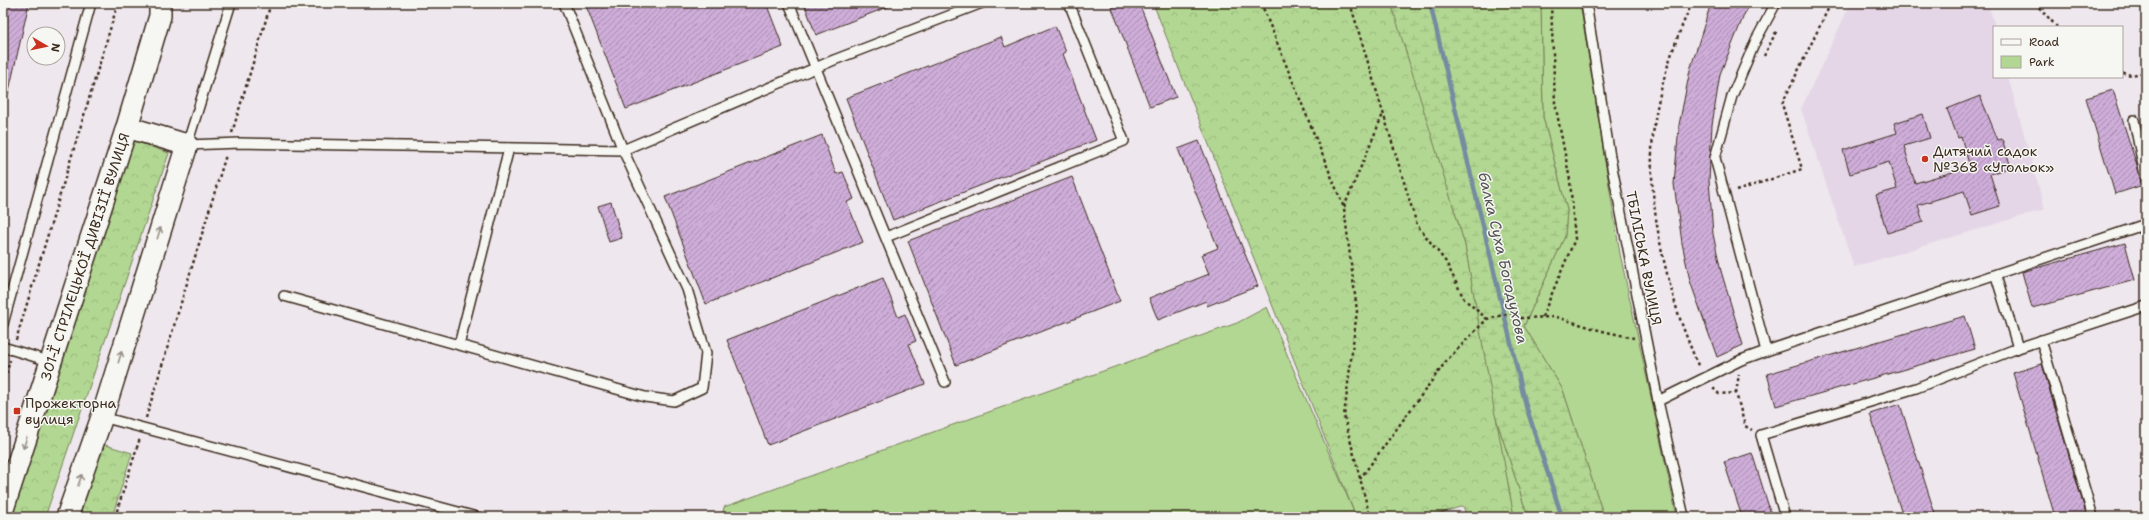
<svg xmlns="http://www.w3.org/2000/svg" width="2149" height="520" font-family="'Shantell Sans',sans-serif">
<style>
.built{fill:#e4d6e7}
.green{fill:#b2d792;stroke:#768058}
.forest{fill:url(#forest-crowns);stroke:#768058}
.wetland{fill:url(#wetland-marsh);stroke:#768058}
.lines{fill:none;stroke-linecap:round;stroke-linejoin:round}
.stream{stroke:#758ba0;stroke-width:4.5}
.building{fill:url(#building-hatch);stroke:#3b2a1e}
.service-casing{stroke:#3b2a1e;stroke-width:12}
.tertiary-casing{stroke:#3b2a1e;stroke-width:24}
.path{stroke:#3b2a1e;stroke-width:2.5;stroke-dasharray:3 3;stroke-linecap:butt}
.service{stroke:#f6f6f2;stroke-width:9}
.tertiary{stroke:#f6f6f2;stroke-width:21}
.oneway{stroke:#989088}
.poi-dot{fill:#c8321e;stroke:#f6f6f2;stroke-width:1.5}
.labels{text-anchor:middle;stroke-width:3;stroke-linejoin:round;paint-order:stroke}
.poi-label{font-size:14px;fill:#3b2a1e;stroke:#f6f6f2;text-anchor:start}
.street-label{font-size:14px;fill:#3b2a1e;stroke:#f6f6f2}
.water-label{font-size:15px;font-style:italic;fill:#535254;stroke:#f6f6f2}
</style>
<defs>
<pattern id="forest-crowns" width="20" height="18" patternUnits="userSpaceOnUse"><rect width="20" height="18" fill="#b2d792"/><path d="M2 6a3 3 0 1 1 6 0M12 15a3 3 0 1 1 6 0" fill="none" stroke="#9ab97d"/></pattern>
<pattern id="wetland-marsh" width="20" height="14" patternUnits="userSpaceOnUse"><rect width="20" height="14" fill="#b2d792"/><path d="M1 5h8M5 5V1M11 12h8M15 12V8" fill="none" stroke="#9ab97d"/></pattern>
<pattern id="building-hatch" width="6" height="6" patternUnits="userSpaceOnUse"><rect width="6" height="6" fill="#ceadd9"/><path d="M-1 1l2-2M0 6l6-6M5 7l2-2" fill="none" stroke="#a88daf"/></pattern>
</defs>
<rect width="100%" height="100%" fill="#eee7ed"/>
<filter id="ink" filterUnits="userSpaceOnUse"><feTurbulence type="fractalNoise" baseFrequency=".025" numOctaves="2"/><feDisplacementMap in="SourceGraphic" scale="8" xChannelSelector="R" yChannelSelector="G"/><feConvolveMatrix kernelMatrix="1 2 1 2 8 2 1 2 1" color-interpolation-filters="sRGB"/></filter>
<g filter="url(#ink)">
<!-- built -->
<path class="built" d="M 1857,3 L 1988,3 L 1995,27 L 1994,77 L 2008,77 L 2045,209 L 1854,267 L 1801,109 L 1849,7 Z"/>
<!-- green -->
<g class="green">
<path d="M 1541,3 L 1580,3 L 1620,254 L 1677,517 L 1604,517 L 1563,390 L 1524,326 L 1565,236 L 1567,210 L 1543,117 Z"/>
<path d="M 1267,307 L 1356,517 L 722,517 L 724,507 L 1237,323 Z"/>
<path d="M 1495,415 L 1528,517 L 1514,517 Z"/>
</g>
<!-- forest -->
<g class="forest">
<path d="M 1153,3 L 1392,3 L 1465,245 L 1514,517 L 1467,517 L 1463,506 L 1429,517 L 1356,517 Z"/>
<path d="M 134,141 L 169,153 L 45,517 L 6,517 Z"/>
<path d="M 102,444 L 132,453 L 112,517 L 79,517 Z"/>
</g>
<!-- wetland -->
<path class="wetland" d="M 1391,3 L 1541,3 L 1543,117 L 1567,210 L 1565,236 L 1524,326 L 1563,390 L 1604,517 L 1528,517 L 1495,415 L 1465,245 Z"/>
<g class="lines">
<!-- stream -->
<path class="stream" d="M 1430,3 L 1526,406 L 1562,517"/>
</g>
<!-- building -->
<g class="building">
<path d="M 3,3 L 29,3 L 8,95 L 3,94 Z"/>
<path d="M 585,3 L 766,3 L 783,47 L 626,109 Z"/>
<path d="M 804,3 L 895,3 L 895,4 L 816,35 Z"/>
<path d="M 1110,3 L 1139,3 L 1176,97 L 1150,107 Z"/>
<path d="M 1711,3 L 1749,3 L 1720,74 L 1712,125 L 1709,180 L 1713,234 L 1721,271 L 1743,345 L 1717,357 L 1690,281 L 1682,243 L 1674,184 L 1679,125 L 1690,70 Z"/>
<path d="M 1055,26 L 1066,52 L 1063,54 L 1096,140 L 893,220 L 846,98 L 1001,37 L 1005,47 Z"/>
<path d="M 2113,90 L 2143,185 L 2115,194 L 2086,98 Z"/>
<path d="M 1980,96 L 1998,140 L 2002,139 L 2011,167 L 1990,174 L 2000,206 L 1972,215 L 1964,191 L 1918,205 L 1923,222 L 1887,233 L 1876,195 L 1897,189 L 1889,162 L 1850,174 L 1843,150 L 1897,133 L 1894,123 L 1923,114 L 1930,138 L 1904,146 L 1915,183 L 1970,167 L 1961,137 L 1958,138 L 1947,109 Z"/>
<path d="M 822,135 L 836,174 L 843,172 L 854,199 L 847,202 L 863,242 L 706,304 L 665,197 Z"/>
<path d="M 1199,141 L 1258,286 L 1207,306 L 1206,301 L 1158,320 L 1149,298 L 1209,274 L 1201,255 L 1218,248 L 1178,149 Z"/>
<path d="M 1072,177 L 1120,301 L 956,365 L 908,241 Z"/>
<path d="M 611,202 L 622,238 L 609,242 L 598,206 Z"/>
<path d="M 2125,243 L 2135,280 L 2032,308 L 2022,272 Z"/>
<path d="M 883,278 L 898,317 L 905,314 L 916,341 L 909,344 L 925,384 L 768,445 L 727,340 Z"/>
<path d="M 1965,316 L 1975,349 L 1776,406 L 1767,374 Z"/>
<path d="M 2042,364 L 2087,517 L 2055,517 L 2013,373 Z"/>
<path d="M 1900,404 L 1936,517 L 1903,517 L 1870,414 Z"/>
<path d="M 1752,453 L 1772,517 L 1742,517 L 1724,462 Z"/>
</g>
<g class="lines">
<!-- service casing -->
<g class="service-casing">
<g id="service">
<path d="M 231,3 L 187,145 L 240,143 L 623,150 L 834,60 L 982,3"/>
<path d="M 789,3 L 945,382"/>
<path d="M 1586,3 L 1610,157 L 1658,401 L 1684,517"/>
<path d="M 2134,120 L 2146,180"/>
<path d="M 886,237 L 1124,141 L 1069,3"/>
<path d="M 1996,276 L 2018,348"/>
<path d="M 284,296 L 645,397 L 674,401 L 702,388 L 706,353 L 687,289 L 623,150 L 564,3"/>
<path d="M 3,324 L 91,3"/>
<path d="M 2041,340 L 2093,517"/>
<path d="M 459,345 L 509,148"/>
<path d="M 3,347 L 52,362"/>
<path d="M 1766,351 L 1715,158 L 1732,96 L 1756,40 L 1776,3"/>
<path d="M 1658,401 L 1741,360 L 1766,351 L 2146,224"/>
<path d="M 102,417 L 477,517"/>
<path d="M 1785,517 L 1761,435 L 1916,388 L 2018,348 L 2146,306"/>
</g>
</g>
<!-- tertiary casing -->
<g class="tertiary-casing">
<g id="tertiary">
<path id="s1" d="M 3,509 L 127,127 L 160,16 L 160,3"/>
<path d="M 67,517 L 102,417 L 187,145 L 127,127"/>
</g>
</g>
<!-- path -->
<g class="path">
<path d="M 1261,3 L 1344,208 L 1357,311 L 1344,416 L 1370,517"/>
<path d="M 1350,3 L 1417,225 L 1446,262 L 1464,299 L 1487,319"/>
<path d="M 1692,3 C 1676,38 1663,75 1656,113 C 1645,174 1657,241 1674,299 C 1680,322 1690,345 1699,368"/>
<path d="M 2035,3 L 2057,27"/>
<path d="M 1764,56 L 1777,30"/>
<path d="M 2122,73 L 2132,75 L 2146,72"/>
<path d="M 232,133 L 271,3"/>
<path d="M 1736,191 L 1802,169 L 1782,104 L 1830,5 L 1833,3"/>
<path d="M 1344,207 L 1383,114"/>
<path d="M 1542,317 L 1575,239 L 1570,180 L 1555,103 L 1551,3"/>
<path d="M 16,340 L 118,3"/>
<path d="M 3,385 L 10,360"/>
<path d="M 1713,388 L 1719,394 L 1736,393 L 1745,426 L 1752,430"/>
<path d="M 1736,393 L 1739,374"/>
<path d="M 146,418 L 226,155"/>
<path d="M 1360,479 L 1447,360 L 1487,319 L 1511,313 L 1519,318 L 1556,317 L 1602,331 L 1634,338"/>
<path d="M 115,517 L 140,438"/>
</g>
<!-- service -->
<use href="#service" class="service"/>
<!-- tertiary -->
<use href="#tertiary" class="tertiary"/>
</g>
<!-- one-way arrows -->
<defs><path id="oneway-shaft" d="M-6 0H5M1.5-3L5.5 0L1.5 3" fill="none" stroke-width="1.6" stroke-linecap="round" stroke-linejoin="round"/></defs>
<g class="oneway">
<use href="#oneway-shaft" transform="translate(159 233) rotate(-73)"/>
<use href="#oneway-shaft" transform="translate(120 357) rotate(-73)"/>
<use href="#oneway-shaft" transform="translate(25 443) rotate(108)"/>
<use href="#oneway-shaft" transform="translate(80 480) rotate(-71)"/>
</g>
</g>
<!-- markers -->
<g class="poi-dot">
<circle cx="1925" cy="159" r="4"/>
<rect x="13" y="407" width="8" height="8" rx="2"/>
</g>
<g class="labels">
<!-- poi labels -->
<g class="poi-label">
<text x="1933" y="156">Дитячий садок<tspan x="1933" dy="16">№368 «Угольок»</tspan></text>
<text x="25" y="408">Прожекторна<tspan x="25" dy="16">вулиця</tspan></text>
</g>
<!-- street labels -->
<g class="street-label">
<text dy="5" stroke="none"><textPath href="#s1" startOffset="265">301-Ї СТРІЛЕЦЬКОЇ ДИВІЗІЇ ВУЛИЦЯ</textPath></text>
<text transform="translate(1644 258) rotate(79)" y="5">ТБІЛІСЬКА ВУЛИЦЯ</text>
</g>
<!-- water labels -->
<g class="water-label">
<text transform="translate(1503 258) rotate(77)" y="5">балка Суха Богодухова</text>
</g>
</g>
<!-- margin -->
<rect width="2149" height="520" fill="none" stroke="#f6f6f2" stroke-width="16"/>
<rect x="8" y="8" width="2133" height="504" fill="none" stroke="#3b2a1e" stroke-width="1.5" filter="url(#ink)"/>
<!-- legend -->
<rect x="1993" y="26" width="130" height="52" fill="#f6f6f2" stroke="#aba49d"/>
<rect x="2001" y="39" width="20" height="6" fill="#f6f6f2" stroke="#aba49d"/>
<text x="2029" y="46" font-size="12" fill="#3b2a1e">Road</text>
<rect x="2001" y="56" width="20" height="12" fill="#b2d792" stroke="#aba49d"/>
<text x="2029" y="66" font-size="12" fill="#3b2a1e">Park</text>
<!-- north arrow -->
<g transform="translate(46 46) rotate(99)"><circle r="19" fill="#f6f6f2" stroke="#aba49d"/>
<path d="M0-3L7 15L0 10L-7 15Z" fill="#c8321e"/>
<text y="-6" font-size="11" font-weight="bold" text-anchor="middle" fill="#3b2a1e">N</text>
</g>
</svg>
